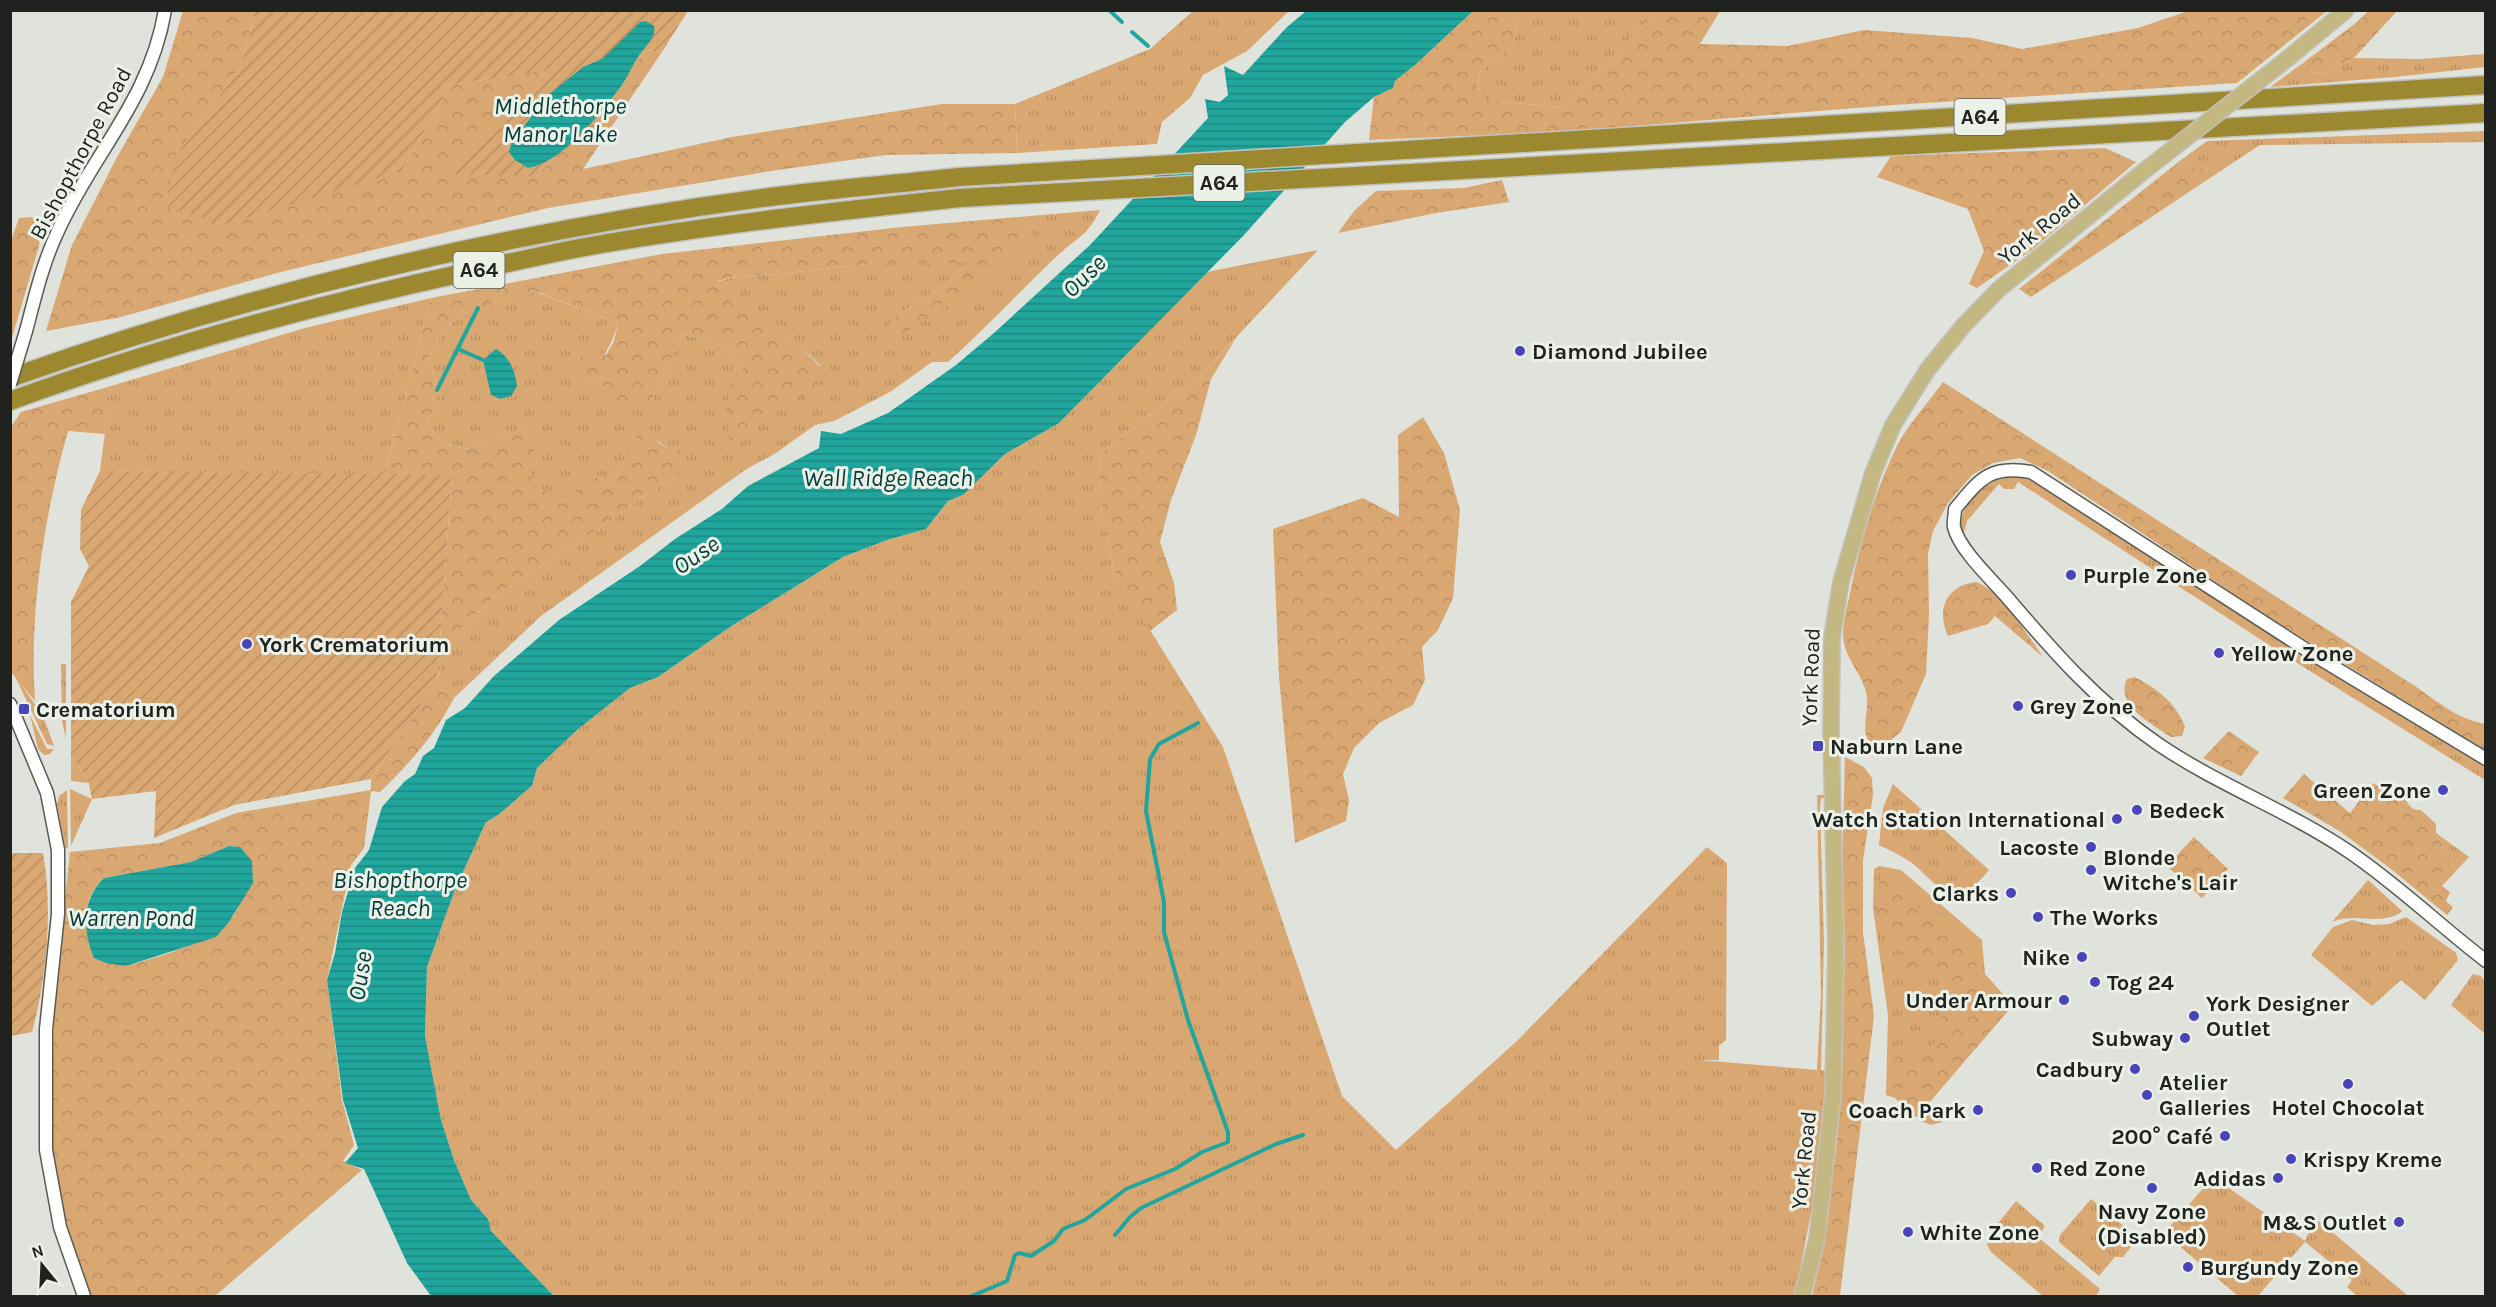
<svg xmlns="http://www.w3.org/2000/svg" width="2496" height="1307" font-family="Karla,sans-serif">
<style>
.grass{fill:url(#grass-tufts)}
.forest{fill:url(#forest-crowns);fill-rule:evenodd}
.garden{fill:url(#garden-furrows)}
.water{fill:url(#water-rules)}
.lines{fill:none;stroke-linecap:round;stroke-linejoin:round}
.stream{stroke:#21a69d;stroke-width:4}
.minor-casing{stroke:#585b54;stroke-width:15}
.major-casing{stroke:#c1c1c0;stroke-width:18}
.highway-casing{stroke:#c1c1c0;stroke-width:21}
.minor{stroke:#fff;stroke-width:12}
.major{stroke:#c4b882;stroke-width:15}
.highway{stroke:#9c892f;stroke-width:18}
.minor-bridge-casing{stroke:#585b54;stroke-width:15;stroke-linecap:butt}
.major-bridge-casing{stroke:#c1c1c0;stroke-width:18;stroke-linecap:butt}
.minor-bridge{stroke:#fff;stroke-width:12}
.major-bridge{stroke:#c4b882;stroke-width:15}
.poi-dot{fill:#4944ba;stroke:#ecf1e8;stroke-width:2}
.labels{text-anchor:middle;stroke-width:6;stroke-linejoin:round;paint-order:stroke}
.shield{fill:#ecf1e8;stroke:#5d605b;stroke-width:1.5}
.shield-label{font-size:21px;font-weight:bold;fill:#20221f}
.street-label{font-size:22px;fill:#20221f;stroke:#ecf1e8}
.poi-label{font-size:22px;font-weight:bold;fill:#20221f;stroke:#ecf1e8;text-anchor:start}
.water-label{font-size:24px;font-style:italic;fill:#023c39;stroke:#ecf1e8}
</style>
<defs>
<pattern id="grass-tufts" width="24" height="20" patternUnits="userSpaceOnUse" patternTransform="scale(1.5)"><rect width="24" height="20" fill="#d9a772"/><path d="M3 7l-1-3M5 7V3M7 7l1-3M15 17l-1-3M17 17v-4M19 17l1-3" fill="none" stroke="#ba8f62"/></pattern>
<pattern id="forest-crowns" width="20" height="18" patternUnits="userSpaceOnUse" patternTransform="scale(1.5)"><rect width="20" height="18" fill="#d9a772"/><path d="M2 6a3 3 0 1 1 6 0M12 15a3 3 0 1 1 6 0" fill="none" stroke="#ba8f62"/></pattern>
<pattern id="garden-furrows" width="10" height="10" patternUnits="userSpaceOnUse" patternTransform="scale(1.5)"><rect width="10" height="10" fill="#d9a772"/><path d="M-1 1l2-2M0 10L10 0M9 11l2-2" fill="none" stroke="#ba8f62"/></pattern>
<pattern id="water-rules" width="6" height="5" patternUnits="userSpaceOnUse" patternTransform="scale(1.5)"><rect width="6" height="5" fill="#21a69d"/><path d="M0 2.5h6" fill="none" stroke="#1c877f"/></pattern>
</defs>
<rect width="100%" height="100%" fill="#dfe3db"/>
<!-- grass -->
<g class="grass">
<path d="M 1193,11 L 1289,11 L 1247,51 L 1203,75 L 1190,98 L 1162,122 L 1157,144 L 1017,153 L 1015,104 L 1150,49 Z"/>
<path d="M 1511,11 L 1657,11 L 1564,107 L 1486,101 L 1477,86 L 1480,72 L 1513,46 L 1518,24 Z"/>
<path d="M 2485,54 L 2485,67 L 2395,77 L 2270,87 L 2303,63 L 2312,72 L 2326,73 L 2354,58 L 2420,59 Z"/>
<path d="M 2485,131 L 2485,142 L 2260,145 L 2219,172 L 2177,163 L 2207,141 Z"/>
<path d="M 1100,210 C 1087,237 1077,237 1057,256 C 1020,291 986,328 948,362 L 932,362 L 890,392 L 834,421 L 815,425 L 776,453 L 745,470 L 541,616 L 454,698 L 446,692 L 437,681 L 448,643 L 492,599 L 616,517 L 642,497 L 676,477 L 667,448 L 658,441 L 627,448 L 621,471 L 609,483 L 598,477 L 569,501 L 552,497 L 539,486 L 524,464 L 526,429 L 466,449 L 440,442 L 427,423 L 441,397 L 428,359 L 440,336 L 459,315 L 536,292 L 618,323 C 612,346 601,361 586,379 L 607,388 L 652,400 L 682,335 L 701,338 L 729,348 L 743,371 L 821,366 L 798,345 L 716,282 L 739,276 L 779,274 L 876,263 L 967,263 L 962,274 L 893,318 L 901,334 L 1033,236 L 1019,217 Z"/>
<path d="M 1318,250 L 1200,376 L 1099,455 L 1102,515 L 1115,574 L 1223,747 L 1342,1096 L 1396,1150 L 1517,1041 L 1707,847 L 1727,863 L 1726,1040 L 1719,1045 L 1719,1060 L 1700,1060 L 1817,1070 L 1821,994 L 1817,795 L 1830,795 L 1821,799 L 1820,806 L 1824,942 L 1821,1070 L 1828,1071 L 1821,1161 L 1795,1296 L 554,1296 L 491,1231 L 488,1219 L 471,1200 L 454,1160 L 441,1120 L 425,1036 L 427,967 L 456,887 L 486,822 C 504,813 516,798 532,786 L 537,768 L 577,730 L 630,688 L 658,677 L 730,627 L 843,557 L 887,540 L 926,529 L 948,501 L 963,495 L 1005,454 L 1059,423 L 1207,272 Z"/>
<path d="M 431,298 L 385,475 L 100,471 L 111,386 L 305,328 Z"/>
<path d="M 2005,476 L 2020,476 L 2036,481 L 2323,668 L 2485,767 L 2485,780 L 2289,658 L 2018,482 L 2014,489 L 2004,489 L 1999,484 L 1967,521 L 1963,536 C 1953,507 1982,485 2005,476 Z"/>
<path d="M 61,664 L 66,664 L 66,739 L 62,721 Z"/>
<path d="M 14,674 L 43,716 L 54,746 L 47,744 Z"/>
<path d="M 30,715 L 47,749 L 54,749 L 50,754 L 44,755 L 38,749 Z"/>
<path d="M 71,756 L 88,780 L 88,783 L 71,781 Z"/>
<path d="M 1893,784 L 1989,870 C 1981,879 1972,891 1959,893 C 1942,896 1925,873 1912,863 C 1902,856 1890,850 1879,845 L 1883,808 Z"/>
<path d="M 70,789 L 92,799 L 71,846 Z"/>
<path d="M 67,790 L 68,848 L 65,848 L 57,804 L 59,796 Z"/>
<path d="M 2436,833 L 2469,857 L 2456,871 Z"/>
<path d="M 1879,866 L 1901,870 L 1982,940 L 1985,974 L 2013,1005 L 1915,1117 L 1895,1098 L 1886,1095 L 1888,1015 L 1873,908 L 1874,869 Z"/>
<path d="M 2368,880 L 2402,911 L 2400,913 C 2377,926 2357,912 2332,922 Z"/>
<path d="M 2406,917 L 2456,953 L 2458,960 L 2425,1000 L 2401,980 L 2372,1006 L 2311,955 L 2333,927 L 2352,920 L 2373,925 L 2389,924 Z"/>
<path d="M 2473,974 L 2481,976 L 2485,981 L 2485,1034 L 2451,1005 Z"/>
<path d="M 2213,1177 L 2305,1241 L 2308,1234 L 2319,1221 L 2408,1296 L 2357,1296 L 2347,1287 L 2352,1280 L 2305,1242 L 2258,1296 L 2238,1296 L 2164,1233 Z"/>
<path d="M 2091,1199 L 2138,1238 L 2123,1257 L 2115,1257 L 2099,1276 L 2059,1242 L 2060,1235 Z"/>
<path d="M 2016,1201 L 2045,1226 L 2038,1237 L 2100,1289 L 2096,1296 L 2043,1296 L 1991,1252 L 1987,1245 L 1990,1233 Z"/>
</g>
<!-- forest -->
<g class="forest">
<path d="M 183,11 L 252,11 L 254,18 L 240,67 L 177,154 L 402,171 L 450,85 L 551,69 L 537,176 L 646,50 L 662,52 L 583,169 L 732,137 L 942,104 L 1015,104 L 1017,153 L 886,155 L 771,171 L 548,208 L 281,272 L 121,317 L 46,331 L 72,245 L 116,159 L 163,77 Z"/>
<path d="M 1473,11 L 1511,11 L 1518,24 L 1513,46 L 1480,72 L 1477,86 L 1486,101 L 1564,107 L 1657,11 L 1720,11 L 1700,44 L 1788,46 L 1864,30 L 1972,38 L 2022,49 L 2138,28 L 2188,11 L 2327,11 L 2237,83 L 1894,105 L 1559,132 L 1369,140 L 1374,97 L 1393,88 L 1395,81 L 1415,65 Z"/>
<path d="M 2368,11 L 2397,11 L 2354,58 L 2326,73 L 2312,72 L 2303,63 L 2357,22 Z"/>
<path d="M 2105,148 L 2136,162 L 2033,249 L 1977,288 L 1969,284 L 1984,251 L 1968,209 L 1877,177 L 1891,156 Z"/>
<path d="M 2177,163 L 2219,172 L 2031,297 L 2019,289 Z"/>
<path d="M 1502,180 L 1509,202 L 1436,213 L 1338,233 L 1354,211 L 1376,191 L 1464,188 Z"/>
<path d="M 32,217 L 41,230 L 39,246 L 11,341 L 11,241 L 19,218 Z"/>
<path d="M 1019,217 L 1033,236 L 983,287 L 901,334 L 875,343 L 893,318 L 962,274 L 967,263 L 876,263 L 779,274 L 739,276 L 717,281 L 798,345 L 828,374 L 808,393 L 729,443 L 726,409 L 730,385 L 743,371 L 729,348 L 701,338 L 682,335 L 652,400 L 635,402 L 614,400 L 607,388 L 586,379 L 573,364 L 591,348 L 606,355 L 614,341 L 618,323 L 537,292 L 459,315 L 440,336 L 428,359 L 441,397 L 427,423 L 440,442 L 466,449 L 526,429 L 543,439 L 524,464 C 538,485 544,495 569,501 L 580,484 L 598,477 L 609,483 L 621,471 L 627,448 L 641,431 L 667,448 L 681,447 L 682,461 L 676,477 L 642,497 L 616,517 L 492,599 L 448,643 L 437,681 L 446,692 L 454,698 C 435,735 409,764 380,792 L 371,791 L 364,848 L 351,865 L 327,980 L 342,1100 L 354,1145 L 343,1161 L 362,1170 L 215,1296 L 89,1296 L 63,1226 L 50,1153 L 55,992 L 70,852 L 160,843 L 236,813 L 371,790 L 371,779 L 437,681 L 452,475 L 385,475 L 431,298 L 662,254 L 902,227 ZM 229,846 L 239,847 C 240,862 243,888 240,902 C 232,938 158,957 126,966 L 87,909 C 89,896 94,888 104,878 L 191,862 Z"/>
<path d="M 1236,338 L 1211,379 L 1196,435 L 1171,500 L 1160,542 L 1174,583 L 1177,610 L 1150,631 L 1115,574 L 1102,515 L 1099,455 L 1200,376 Z"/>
<path d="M 1943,382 L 2418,688 C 2440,704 2459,719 2485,724 L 2485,750 L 2273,620 L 2048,471 L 2020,458 L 1993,463 L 1972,475 L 1948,503 L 1933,531 L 1928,554 L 1929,615 L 1926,674 L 1901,732 L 1883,746 L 1876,748 C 1857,735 1869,716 1867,698 C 1865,677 1848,663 1844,643 C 1841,630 1846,611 1849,598 C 1859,546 1874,493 1897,446 C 1909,423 1928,403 1943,382 Z"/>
<path d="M 111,386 L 105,434 L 68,431 C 44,516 29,613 35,701 L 11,672 L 11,427 L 21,412 Z"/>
<path d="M 1423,417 L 1444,453 L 1460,510 L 1453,598 L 1438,630 L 1422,647 L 1425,680 L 1413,705 L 1379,723 L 1354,748 L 1343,774 L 1349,800 L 1346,821 L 1295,843 L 1279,677 L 1273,529 L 1363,498 L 1399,517 L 1398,435 Z"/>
<path d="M 1977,582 C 2002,593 2027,634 2043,657 L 1995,616 L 1988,624 L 1948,636 C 1936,609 1946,585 1977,582 Z"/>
<path d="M 2134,677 C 2157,688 2176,703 2185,727 L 2182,736 L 2171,737 C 2154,725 2114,705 2127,679 Z"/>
<path d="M 2229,731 L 2259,752 L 2241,776 L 2203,758 Z"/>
<path d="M 1845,757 L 1864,767 L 1872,778 L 1873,795 L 1863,860 L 1863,932 L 1874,1016 L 1840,1296 L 1812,1296 L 1822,1253 L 1837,1142 L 1843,1055 L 1842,862 Z"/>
<path d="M 2304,774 L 2350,813 L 2373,783 L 2399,796 L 2404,796 C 2408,804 2411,811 2421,810 L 2436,824 L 2436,833 L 2456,871 L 2442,886 L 2450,892 L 2446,901 L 2453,907 L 2447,915 L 2391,869 L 2341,832 L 2283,798 Z"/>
<path d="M 2194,837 L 2228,869 L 2202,898 L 2167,866 Z"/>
<path d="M 1889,870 C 1904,882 1910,900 1924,912 L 1940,912 L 1947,917 L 1948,923 L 1946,927 L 1974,951 L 1979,978 L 2013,1005 L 1929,1103 L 1946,1117 L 1942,1122 L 1931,1125 L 1923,1122 L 1895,1098 L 1889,1072 L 1895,1056 L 1933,1045 L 1939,1035 L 1938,1021 L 1946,1013 L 1959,1009 C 1959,991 1953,981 1939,971 C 1922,975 1919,970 1903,970 L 1898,961 L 1902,952 C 1897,944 1891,940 1886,934 C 1874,916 1875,892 1882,872 Z"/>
</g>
<!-- garden -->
<g class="garden">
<path d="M 540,10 L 688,11 L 662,52 L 646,50 L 537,176 L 447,174 L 549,70 L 450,85 L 402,171 L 222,225 L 165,206 L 177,154 L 240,67 L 254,18 L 252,11 Z"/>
<path d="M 100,471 L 452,475 L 437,681 L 371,779 L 234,805 L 154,838 L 156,791 L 92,799 L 88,780 L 71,756 L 71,602 L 89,566 L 80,549 L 81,510 Z"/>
<path d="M 11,853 L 43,853 C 53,910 47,976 32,1032 L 11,1036 Z"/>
</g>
<!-- water -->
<g class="water">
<path d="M 1306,11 L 1473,11 L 1415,65 L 1395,81 L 1393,88 L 1374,97 L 1345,122 L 1244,235 L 1059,423 L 1005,454 L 963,495 L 948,501 L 926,529 L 887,540 L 843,557 L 730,627 L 658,677 L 630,688 L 577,730 L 537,768 L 532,786 C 516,798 504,813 486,822 L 456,887 L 427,967 L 425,1036 L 441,1120 L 454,1160 L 471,1200 L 488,1219 L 491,1231 L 554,1296 L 431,1296 L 407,1263 L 364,1169 L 345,1163 L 358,1148 L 343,1100 L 327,980 L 335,953 L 342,912 L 355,868 L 369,850 L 382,807 L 405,781 L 415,774 L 423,756 L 434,748 L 446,720 L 465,708 L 494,676 L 559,620 L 640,566 L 675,539 L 722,509 L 748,486 L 819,448 L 821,431 L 841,434 L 888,413 L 956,365 L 994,333 L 1090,245 L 1208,118 L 1205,99 L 1220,102 L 1228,95 L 1224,66 L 1243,75 L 1286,28 Z"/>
<path d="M 646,21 L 654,26 C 657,38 644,47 638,57 C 632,66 628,76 622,85 C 602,112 562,163 528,168 L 515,160 L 509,152 L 512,142 L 547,96 L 583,67 L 602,59 L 640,22 Z"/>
<path d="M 496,349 C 510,357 515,371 517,386 L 511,396 L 500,399 L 491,395 L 483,360 Z"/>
<path d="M 229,846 L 240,847 L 252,861 L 253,883 L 229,922 L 216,937 L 126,966 L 106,963 L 94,958 C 83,931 81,900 104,878 L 191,862 Z"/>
</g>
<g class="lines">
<!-- stream -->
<g class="stream">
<path d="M 1109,10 L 1122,22"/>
<path d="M 1132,32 L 1148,46"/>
<path d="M 458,349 L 483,360"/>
<path d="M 437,390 L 478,308"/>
<path d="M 1115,1235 L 1130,1217 L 1141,1208 L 1276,1144 L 1303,1135"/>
<path d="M 972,1296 L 1007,1281 L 1015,1255 L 1019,1253 L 1031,1256 L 1054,1241 L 1063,1229 L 1085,1220 L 1126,1189 L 1175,1169 L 1202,1152 L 1228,1142 L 1228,1132 L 1188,1020 L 1164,932 L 1164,902 L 1146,811 L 1150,759 L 1159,744 L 1198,723"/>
</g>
<!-- minor casing -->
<g class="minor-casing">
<g id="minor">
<path d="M 26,331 C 35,297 43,262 58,231 C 93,153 150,100 165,10"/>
<path d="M 10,704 L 47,793 L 58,850 L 58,914 L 46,1029 L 46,1150 L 60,1227 L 84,1296"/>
<path d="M 2486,759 L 2319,658 L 2031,472 C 1989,465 1980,479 1955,509 C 1955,515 1953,522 1954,527 C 1959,549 1991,579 2006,596 C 2052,650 2098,703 2158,744 C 2218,785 2287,810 2348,851 C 2397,884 2439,925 2486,961"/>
</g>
</g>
<!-- major casing -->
<g class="major-casing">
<g id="major">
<path d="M 2287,59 L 2346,10"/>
<path d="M 1802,1296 L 1817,1239 L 1833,1095 L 1836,948 L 1831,730 L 1832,637 L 1841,582 L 1873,473 L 1893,425 L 1928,369 L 1964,325 L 1998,290 L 2144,171"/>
</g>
</g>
<!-- highway casing -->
<g class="highway-casing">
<g id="highway">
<path d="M 10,378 C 251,292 517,230 770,197 C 833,189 896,184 959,177 L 2486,85"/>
<path d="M 10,401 C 160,346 316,305 472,271 C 513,262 555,252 596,245 C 717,224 839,211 960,198 L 2486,113"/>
</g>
</g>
<!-- minor -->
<use href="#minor" class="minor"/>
<!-- major -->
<use href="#major" class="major"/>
<!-- highway -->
<use href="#highway" class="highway"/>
<!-- minor-bridge casing -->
<g class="minor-bridge-casing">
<path id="minor-bridge" d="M 10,384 L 26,331"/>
</g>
<!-- major-bridge casing -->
<g class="major-bridge-casing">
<path id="major-bridge" d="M 2144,171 L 2287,59"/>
</g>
<!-- minor-bridge -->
<use href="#minor-bridge" class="minor-bridge"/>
<!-- major-bridge -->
<use href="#major-bridge" class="major-bridge"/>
</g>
<!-- markers -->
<g class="poi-dot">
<circle cx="1520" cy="351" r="6"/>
<circle cx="2071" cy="575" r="6"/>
<circle cx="247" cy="644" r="6"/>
<circle cx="2219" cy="653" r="6"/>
<circle cx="2018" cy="706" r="6"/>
<rect x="18" y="703" width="12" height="12" rx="3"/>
<rect x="1812" y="740" width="12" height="12" rx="3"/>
<circle cx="2443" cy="790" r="6"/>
<circle cx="2137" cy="810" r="6"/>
<circle cx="2117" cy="819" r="6"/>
<circle cx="2091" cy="847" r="6"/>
<circle cx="2091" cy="870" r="6"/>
<circle cx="2011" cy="893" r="6"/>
<circle cx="2038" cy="917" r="6"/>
<circle cx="2082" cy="957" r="6"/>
<circle cx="2095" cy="982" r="6"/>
<circle cx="2064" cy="1000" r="6"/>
<circle cx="2194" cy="1016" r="6"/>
<circle cx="2185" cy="1038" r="6"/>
<circle cx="2135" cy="1069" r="6"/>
<circle cx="2348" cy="1084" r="6"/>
<circle cx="2147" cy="1095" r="6"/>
<circle cx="1978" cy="1110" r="6"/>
<circle cx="2225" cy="1136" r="6"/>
<circle cx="2291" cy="1159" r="6"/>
<circle cx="2037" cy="1168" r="6"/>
<circle cx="2278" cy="1178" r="6"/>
<circle cx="2152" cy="1188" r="6"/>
<circle cx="2399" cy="1222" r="6"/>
<circle cx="1908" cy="1232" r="6"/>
<circle cx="2188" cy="1267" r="6"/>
</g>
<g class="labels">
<!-- shield labels -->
<g class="shield">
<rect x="1954.5" y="99" width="51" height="36" rx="4.5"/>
<rect x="1193.5" y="165" width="51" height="36" rx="4.5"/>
<rect x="453.5" y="252" width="51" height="36" rx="4.5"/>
</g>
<g class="shield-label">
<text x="1980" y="124">A64</text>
<text x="1219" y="190">A64</text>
<text x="479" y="277">A64</text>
</g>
<!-- street labels -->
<g class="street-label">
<text transform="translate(80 153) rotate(-62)" y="8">Bishopthorpe Road</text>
<text transform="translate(2039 228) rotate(-39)" y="8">York Road</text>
<text transform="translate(1810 677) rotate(-88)" y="8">York Road</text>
<text transform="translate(1803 1160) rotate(-84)" y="8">York Road</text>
</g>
<!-- poi labels -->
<g class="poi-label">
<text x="1532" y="359">Diamond Jubilee</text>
<text x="2083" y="583">Purple Zone</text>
<text x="259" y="652">York Crematorium</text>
<text x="2231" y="661">Yellow Zone</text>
<text x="2030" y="714">Grey Zone</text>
<text x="36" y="717">Crematorium</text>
<text x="1830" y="754">Naburn Lane</text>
<text x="2431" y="798" text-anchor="end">Green Zone</text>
<text x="2149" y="818">Bedeck</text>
<text x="2105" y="827" text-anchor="end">Watch Station International</text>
<text x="2079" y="855" text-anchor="end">Lacoste</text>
<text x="2103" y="865">Blonde<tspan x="2103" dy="25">Witche's Lair</tspan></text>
<text x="1999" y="901" text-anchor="end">Clarks</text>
<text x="2050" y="925">The Works</text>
<text x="2070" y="965" text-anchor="end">Nike</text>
<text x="2107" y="990">Tog 24</text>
<text x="2052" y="1008" text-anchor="end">Under Armour</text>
<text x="2206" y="1011">York Designer<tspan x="2206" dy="25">Outlet</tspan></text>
<text x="2173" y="1046" text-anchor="end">Subway</text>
<text x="2123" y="1077" text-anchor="end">Cadbury</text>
<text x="2159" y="1090">Atelier<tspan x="2159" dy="25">Galleries</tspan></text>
<text x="2348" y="1115" text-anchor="middle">Hotel Chocolat</text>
<text x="1966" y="1118" text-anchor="end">Coach Park</text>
<text x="2213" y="1144" text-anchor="end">200° Café</text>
<text x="2303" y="1167">Krispy Kreme</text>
<text x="2049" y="1176">Red Zone</text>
<text x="2266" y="1186" text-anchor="end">Adidas</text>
<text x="2152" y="1219" text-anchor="middle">Navy Zone<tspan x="2152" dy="25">(Disabled)</tspan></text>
<text x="2387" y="1230" text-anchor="end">M&amp;S Outlet</text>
<text x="1920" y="1240">White Zone</text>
<text x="2200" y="1275">Burgundy Zone</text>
</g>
<!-- water labels -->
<g class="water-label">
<text x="560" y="114">Middlethorpe<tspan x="560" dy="28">Manor Lake</tspan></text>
<text transform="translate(1084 276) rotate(-44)" y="8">Ouse</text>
<text x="888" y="486">Wall Ridge Reach</text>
<text transform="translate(696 555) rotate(-34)" y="8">Ouse</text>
<text x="400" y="888">Bishopthorpe<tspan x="400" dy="28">Reach</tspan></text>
<text x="131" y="926">Warren Pond</text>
<text transform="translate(360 976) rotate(-81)" y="8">Ouse</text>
</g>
</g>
<!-- border -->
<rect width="2496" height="1307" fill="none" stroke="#20221f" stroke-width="24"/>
<!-- north arrow -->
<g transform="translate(42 1265) rotate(342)" stroke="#ecf1e8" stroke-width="4.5" paint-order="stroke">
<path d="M0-4.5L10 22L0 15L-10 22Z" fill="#20221f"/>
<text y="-9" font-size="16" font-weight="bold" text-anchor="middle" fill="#20221f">N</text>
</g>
</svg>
